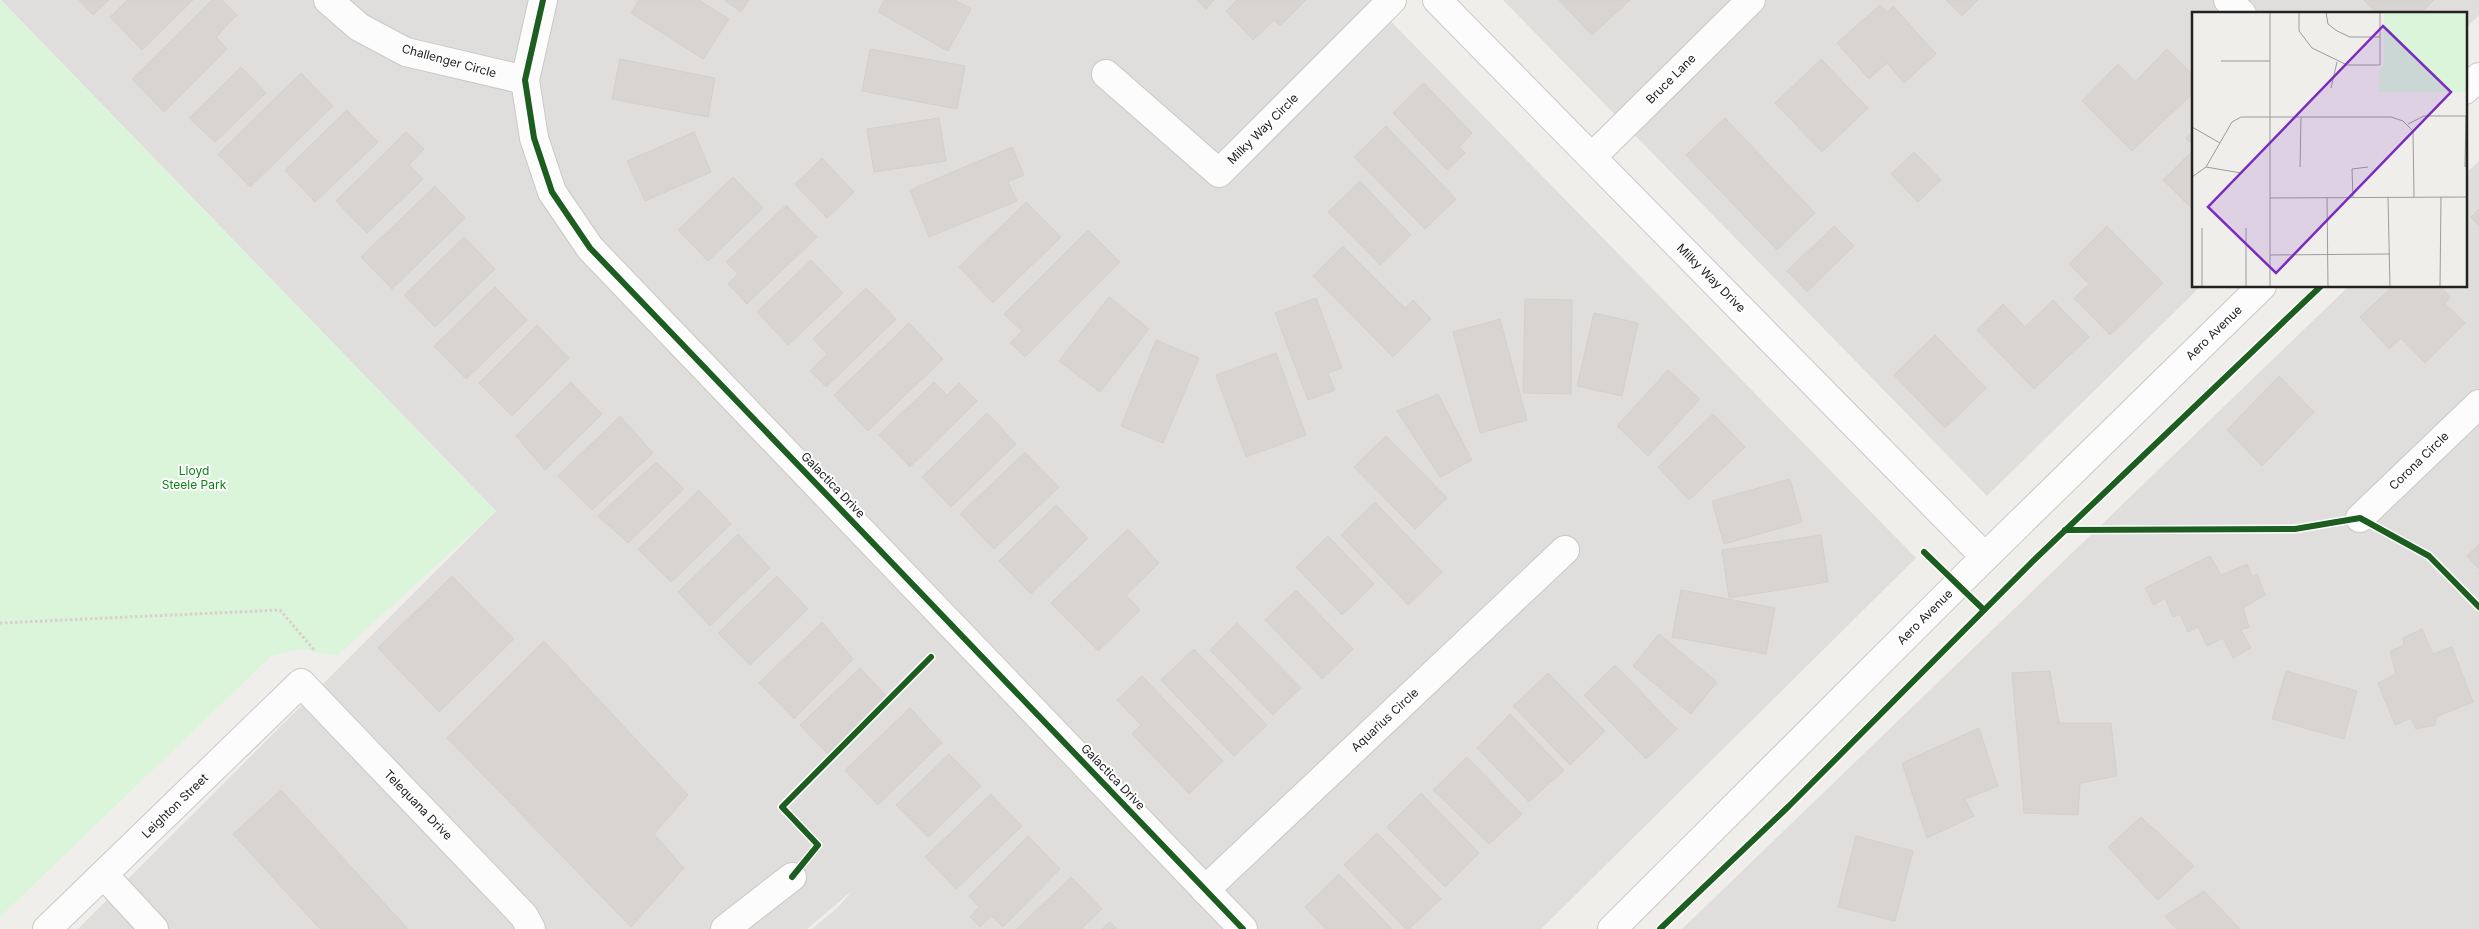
<svg xmlns="http://www.w3.org/2000/svg" width="2479" height="929" font-family="Inter,sans-serif">
<style>
.residential{fill:#dfdedc}
.park{fill:#daf5da}
.building{fill:#d7d4d2;stroke:#d3d0cc}
.lines{fill:none;stroke-linecap:round;stroke-linejoin:round}
.minor-casing{stroke:#c9c8c7;stroke-width:30}
.path{stroke:#dccecd;stroke-width:3;stroke-dasharray:2.5 2.5;stroke-linecap:butt}
.minor{stroke:#fdfcfc;stroke-width:28}
.cycleway-casing{stroke:#fff;stroke-width:9}
.cycleway{stroke:#1b5e20;stroke-width:6}
.labels{text-anchor:middle;stroke-width:4;stroke-linejoin:round;paint-order:stroke}
.street-label{font-size:12px;fill:#222;stroke:#fff}
.park-label{font-size:12px;fill:#0c8416;stroke:#fff}
.inset-road{fill:none;stroke:#9e9c9b;stroke-width:1}
.view{fill:#7b2cbf;fill-opacity:0.15;stroke:#7b2cbf;stroke-width:2.5}
.inset-edge{fill:none;stroke:#222;stroke-width:2.5}
</style>
<rect width="100%" height="100%" fill="#f0eeeb"/>
<!-- residential -->
<g class="residential">
<path d="M 1,0 L 1370,0 L 1916,558 L 1541,929 L 812,929 L 837,908 L 853,890 L 807,929 L 78,929 L 496,511 Z"/>
<path d="M 1503,0 L 2479,0 L 2479,15 L 2465,29 L 2465,14 L 2193,14 L 2193,286 L 2201,286 L 1987,496 Z"/>
<path d="M 2479,161 L 2479,929 L 1682,929 L 2349,286 L 2465,286 L 2465,174 Z"/>
</g>
<!-- park -->
<path class="park" d="M 0,0 L 496,511 L 337,656 L 302,649 L 271,656 L 0,917 Z"/>
<!-- building -->
<g class="building">
<path d="M 79,0 L 109,0 L 93,15 Z"/>
<path d="M 127,0 L 193,0 L 142,50 L 110,17 Z"/>
<path d="M 212,0 L 222,0 L 237,15 L 216,37 L 227,49 L 164,112 L 132,79 Z"/>
<path d="M 639,0 L 699,0 L 729,19 L 703,59 L 631,13 Z"/>
<path d="M 724,0 L 749,0 L 741,12 Z"/>
<path d="M 884,0 L 955,0 L 971,9 L 948,51 L 878,12 Z"/>
<path d="M 1197,0 L 1214,0 L 1206,9 Z"/>
<path d="M 1237,0 L 1306,0 L 1280,26 L 1274,20 L 1253,40 L 1226,11 Z"/>
<path d="M 1559,0 L 1630,0 L 1592,35 Z"/>
<path d="M 1946,0 L 1978,0 L 1962,16 Z"/>
<path d="M 2364,0 L 2434,0 L 2420,14 L 2377,14 Z"/>
<path d="M 1880,5 L 1887,12 L 1893,6 L 1936,54 L 1904,83 L 1887,63 L 1869,79 L 1837,43 Z"/>
<path d="M 870,49 L 965,66 L 957,109 L 862,91 Z"/>
<path d="M 2167,49 L 2193,75 L 2193,93 L 2132,151 L 2082,101 L 2118,64 L 2135,82 Z"/>
<path d="M 620,59 L 715,78 L 708,117 L 612,99 Z"/>
<path d="M 1821,59 L 1868,108 L 1822,152 L 1775,103 Z"/>
<path d="M 241,67 L 266,93 L 215,142 L 189,118 Z"/>
<path d="M 301,73 L 333,106 L 250,187 L 218,154 Z"/>
<path d="M 1424,83 L 1472,133 L 1459,147 L 1465,153 L 1447,170 L 1393,113 Z"/>
<path d="M 347,110 L 378,142 L 315,202 L 285,170 Z"/>
<path d="M 939,118 L 946,161 L 874,172 L 867,129 Z"/>
<path d="M 1725,118 L 1815,213 L 1777,250 L 1686,155 Z"/>
<path d="M 1386,126 L 1456,199 L 1425,229 L 1354,157 Z"/>
<path d="M 2193,131 L 2193,145 L 2186,138 Z"/>
<path d="M 406,132 L 424,149 L 409,165 L 423,179 L 367,233 L 336,201 Z"/>
<path d="M 694,132 L 711,172 L 645,201 L 627,161 Z"/>
<path d="M 1012,147 L 1024,175 L 1008,182 L 1017,201 L 929,237 L 910,190 Z"/>
<path d="M 2193,150 L 2193,210 L 2163,180 Z"/>
<path d="M 1914,152 L 1941,180 L 1918,202 L 1891,174 Z"/>
<path d="M 822,158 L 854,192 L 827,218 L 795,184 Z"/>
<path d="M 733,177 L 763,208 L 708,261 L 678,230 Z"/>
<path d="M 1360,181 L 1411,235 L 1380,265 L 1328,212 Z"/>
<path d="M 435,186 L 465,218 L 392,289 L 361,257 Z"/>
<path d="M 1026,202 L 1061,237 L 993,303 L 959,267 Z"/>
<path d="M 786,205 L 817,237 L 747,304 L 728,284 L 738,274 L 726,262 Z"/>
<path d="M 2479,209 L 2479,226 L 2471,217 Z"/>
<path d="M 1834,226 L 1854,246 L 1807,292 L 1787,271 Z"/>
<path d="M 2107,226 L 2163,283 L 2110,335 L 2074,298 L 2089,284 L 2069,264 Z"/>
<path d="M 1088,230 L 1120,262 L 1025,357 L 1010,343 L 1022,331 L 1004,314 Z"/>
<path d="M 464,237 L 495,269 L 435,327 L 404,295 Z"/>
<path d="M 1343,246 L 1405,308 L 1413,300 L 1431,319 L 1393,357 L 1313,276 Z"/>
<path d="M 811,260 L 843,293 L 788,345 L 757,312 Z"/>
<path d="M 2393,286 L 2440,286 L 2450,297 L 2445,304 L 2465,323 L 2425,363 L 2401,338 L 2389,349 L 2360,317 Z"/>
<path d="M 495,287 L 527,320 L 466,379 L 434,346 Z"/>
<path d="M 866,288 L 896,319 L 826,387 L 810,371 L 827,354 L 813,339 Z"/>
<path d="M 1109,297 L 1149,329 L 1100,392 L 1059,361 Z"/>
<path d="M 1316,298 L 1342,368 L 1328,373 L 1335,390 L 1308,400 L 1275,313 Z"/>
<path d="M 1525,299 L 1572,300 L 1571,394 L 1523,393 Z"/>
<path d="M 2053,300 L 2089,337 L 2034,389 L 1977,330 L 2003,304 L 2025,327 Z"/>
<path d="M 1594,313 L 1638,323 L 1622,396 L 1577,386 Z"/>
<path d="M 1500,319 L 1527,420 L 1480,433 L 1453,332 Z"/>
<path d="M 909,323 L 943,359 L 868,431 L 834,395 Z"/>
<path d="M 537,325 L 569,358 L 512,416 L 479,383 Z"/>
<path d="M 1935,335 L 1986,388 L 1945,428 L 1894,375 Z"/>
<path d="M 1156,340 L 1199,358 L 1163,443 L 1121,426 Z"/>
<path d="M 1276,353 L 1306,435 L 1246,457 L 1216,375 Z"/>
<path d="M 1668,370 L 1700,399 L 1648,456 L 1617,426 Z"/>
<path d="M 2279,376 L 2314,412 L 2262,466 L 2227,430 Z"/>
<path d="M 571,382 L 602,414 L 545,470 L 516,436 Z"/>
<path d="M 934,382 L 947,395 L 959,383 L 977,401 L 910,467 L 879,435 Z"/>
<path d="M 1438,394 L 1472,460 L 1440,477 L 1397,411 Z"/>
<path d="M 987,413 L 1016,444 L 951,507 L 922,477 Z"/>
<path d="M 1713,414 L 1745,447 L 1689,500 L 1658,467 Z"/>
<path d="M 620,416 L 653,453 L 592,510 L 558,476 Z"/>
<path d="M 1386,436 L 1447,498 L 1415,529 L 1354,467 Z"/>
<path d="M 1025,452 L 1059,487 L 994,549 L 960,514 Z"/>
<path d="M 656,462 L 684,489 L 628,543 L 598,516 Z"/>
<path d="M 1790,479 L 1802,522 L 1724,544 L 1712,501 Z"/>
<path d="M 699,490 L 731,524 L 671,582 L 638,549 Z"/>
<path d="M 1375,502 L 1442,572 L 1408,605 L 1341,535 Z"/>
<path d="M 1056,505 L 1088,538 L 1031,594 L 999,561 Z"/>
<path d="M 1128,529 L 1159,563 L 1126,595 L 1140,610 L 1098,651 L 1051,603 Z"/>
<path d="M 738,534 L 770,568 L 710,626 L 678,592 Z"/>
<path d="M 1821,535 L 1828,582 L 1729,598 L 1722,550 Z"/>
<path d="M 1328,536 L 1374,584 L 1342,615 L 1296,567 Z"/>
<path d="M 2479,544 L 2479,569 L 2467,556 Z"/>
<path d="M 2210,556 L 2221,575 L 2247,564 L 2252,577 L 2257,574 L 2265,595 L 2243,608 L 2249,627 L 2241,630 L 2251,648 L 2233,658 L 2223,638 L 2207,646 L 2198,627 L 2188,632 L 2180,614 L 2173,617 L 2165,598 L 2154,605 L 2145,588 Z"/>
<path d="M 452,576 L 514,639 L 439,712 L 378,648 Z"/>
<path d="M 777,576 L 808,609 L 750,665 L 718,633 Z"/>
<path d="M 1296,590 L 1353,649 L 1322,679 L 1265,620 Z"/>
<path d="M 1681,590 L 1775,608 L 1766,654 L 1672,637 Z"/>
<path d="M 822,622 L 853,659 L 794,719 L 759,683 Z"/>
<path d="M 1237,623 L 1301,688 L 1273,715 L 1210,650 Z"/>
<path d="M 2422,629 L 2433,654 L 2452,647 L 2473,702 L 2436,717 L 2435,725 L 2416,729 L 2411,718 L 2395,725 L 2378,683 L 2396,674 L 2390,651 L 2404,645 L 2403,638 Z"/>
<path d="M 1659,634 L 1717,682 L 1691,714 L 1633,666 Z"/>
<path d="M 544,641 L 688,795 L 654,834 L 684,868 L 631,927 L 447,738 Z"/>
<path d="M 1194,649 L 1267,725 L 1234,756 L 1161,680 Z"/>
<path d="M 1615,665 L 1677,729 L 1646,759 L 1584,695 Z"/>
<path d="M 860,668 L 887,697 L 828,754 L 800,725 Z"/>
<path d="M 2050,671 L 2059,723 L 2111,723 L 2117,776 L 2080,783 L 2078,815 L 2024,813 L 2012,673 Z"/>
<path d="M 2286,671 L 2357,691 L 2344,739 L 2272,719 Z"/>
<path d="M 1548,673 L 1605,731 L 1570,765 L 1513,706 Z"/>
<path d="M 1142,676 L 1223,761 L 1189,794 L 1132,734 L 1141,725 L 1117,700 Z"/>
<path d="M 910,708 L 942,743 L 878,805 L 845,770 Z"/>
<path d="M 1510,714 L 1564,770 L 1529,802 L 1477,748 Z"/>
<path d="M 1979,728 L 1998,786 L 1965,799 L 1974,816 L 1927,838 L 1902,763 Z"/>
<path d="M 949,754 L 981,786 L 928,837 L 896,805 Z"/>
<path d="M 1467,757 L 1522,814 L 1489,844 L 1433,790 Z"/>
<path d="M 281,790 L 408,929 L 320,929 L 233,834 Z"/>
<path d="M 1421,793 L 1479,853 L 1445,887 L 1387,827 Z"/>
<path d="M 991,794 L 1022,826 L 956,889 L 925,857 Z"/>
<path d="M 2141,817 L 2194,866 L 2158,900 L 2108,847 Z"/>
<path d="M 1377,833 L 1441,899 L 1409,929 L 1406,929 L 1344,865 Z"/>
<path d="M 1028,836 L 1060,869 L 1003,927 L 991,916 L 980,927 L 970,917 L 979,907 L 969,896 Z"/>
<path d="M 1856,836 L 1913,851 L 1895,921 L 1838,907 Z"/>
<path d="M 1339,874 L 1392,929 L 1326,929 L 1305,907 Z"/>
<path d="M 1071,877 L 1102,909 L 1081,929 L 1017,929 Z"/>
<path d="M 2204,891 L 2240,929 L 2176,929 L 2165,916 Z"/>
<path d="M 1110,922 L 1117,929 L 1102,929 Z"/>
</g>
<g class="lines">
<!-- minor casing -->
<g class="minor-casing">
<g id="minor">
<path d="M 328,0 L 359,27 L 406,52 L 525,80"/>
<path d="M 543,0 L 525,80 L 534,138 L 552,192 L 590,248 L 1243,929"/>
<path d="M 1437,0 L 1985,557"/>
<path d="M 2228,0 L 2242,14"/>
<path d="M 1106,74 L 1219,173 L 1392,0"/>
<path d="M 2465,90 L 2479,77"/>
<path d="M 1592,157 L 1751,0"/>
<path d="M 2360,518 L 2479,404"/>
<path d="M 104,875 L 154,929"/>
<path d="M 1205,890 L 1565,550"/>
<path d="M 47,929 L 301,683 L 524,916 L 531,929"/>
<path d="M 725,929 L 792,877"/>
<path d="M 1612,929 L 1985,557 L 2262,286"/>
</g>
</g>
<!-- path -->
<path class="path" d="M 0,623 L 280,610 L 315,651"/>
<!-- minor -->
<use href="#minor" class="minor"/>
<!-- cycleway casing -->
<g class="cycleway-casing">
<g id="cycleway">
<path d="M 543,0 L 525,80 L 534,138 L 552,192 L 590,248 L 1243,929"/>
<path d="M 2065,530 L 2295,529 L 2360,518 L 2429,556 L 2479,607"/>
<path d="M 1924,552 L 1984,610"/>
<path d="M 792,877 L 818,845 L 782,807 L 931,657"/>
<path d="M 1660,929 L 1789,806 L 2033,561 L 2321,286"/>
</g>
</g>
<!-- cycleway -->
<use href="#cycleway" class="cycleway"/>
</g>
<g class="labels">
<!-- street labels -->
<g class="street-label">
<text transform="translate(449 61) rotate(15)" y="4">Challenger Circle</text>
<text transform="translate(1671 79) rotate(-45)" y="4">Bruce Lane</text>
<text transform="translate(1263 129) rotate(-45)" y="4">Milky Way Circle</text>
<text transform="translate(1711 278) rotate(45)" y="4">Milky Way Drive</text>
<text transform="translate(2214 333) rotate(-44)" y="4">Aero Avenue</text>
<text transform="translate(2419 461) rotate(-44)" y="4">Corona Circle</text>
<text transform="translate(833 485) rotate(46)" y="4">Galactica Drive</text>
<text transform="translate(1925 617) rotate(-45)" y="4">Aero Avenue</text>
<text transform="translate(1385 720) rotate(-43)" y="4">Aquarius Circle</text>
<text transform="translate(1113 777) rotate(46)" y="4">Galactica Drive</text>
<text transform="translate(418 805) rotate(46)" y="4">Telequana Drive</text>
<text transform="translate(175 806) rotate(-44)" y="4">Leighton Street</text>
</g>
<!-- park labels -->
<g class="park-label">
<text x="194" y="475">Lloyd<tspan x="194" dy="14">Steele Park</tspan></text>
</g>
</g>
<!-- overview -->
<g transform="translate(2192 12)">
<rect width="275" height="275" fill="#f0eeeb"/>
<path d="M 192,0 L 275,0 L 275,80 L 187,80 L 187,58 L 192,53 Z" fill="#daf5da"/>
<path class="inset-road" d="M 78,0 L 78,275M 107,0 L 107,19 L 120,36 L 155,53 L 188,53 L 188,0M 134,0 L 136,12 L 145,19 L 158,25 L 188,25M 29,49 L 78,49M 139,76 L 145,50M 216,112 L 232,104 L 274,104 L 273,155M 0,115 L 28,131M 14,155 L 49,161M 108,155 L 109,105M 0,165 L 14,155 L 40,110 L 49,105 L 199,105 L 211,109 L 221,119 L 222,185M 135,185 L 136,275M 161,185 L 160,157 L 176,155M 196,185 L 198,275M 78,186 L 275,185M 78,243 L 198,242M 10,275 L 10,216M 54,275 L 54,216M 248,275 L 249,185"/>
<path class="view" d="M 191,14 L 259,80 L 84,261 L 16,195 Z"/>
<rect width="275" height="275" class="inset-edge"/>
</g>
</svg>
